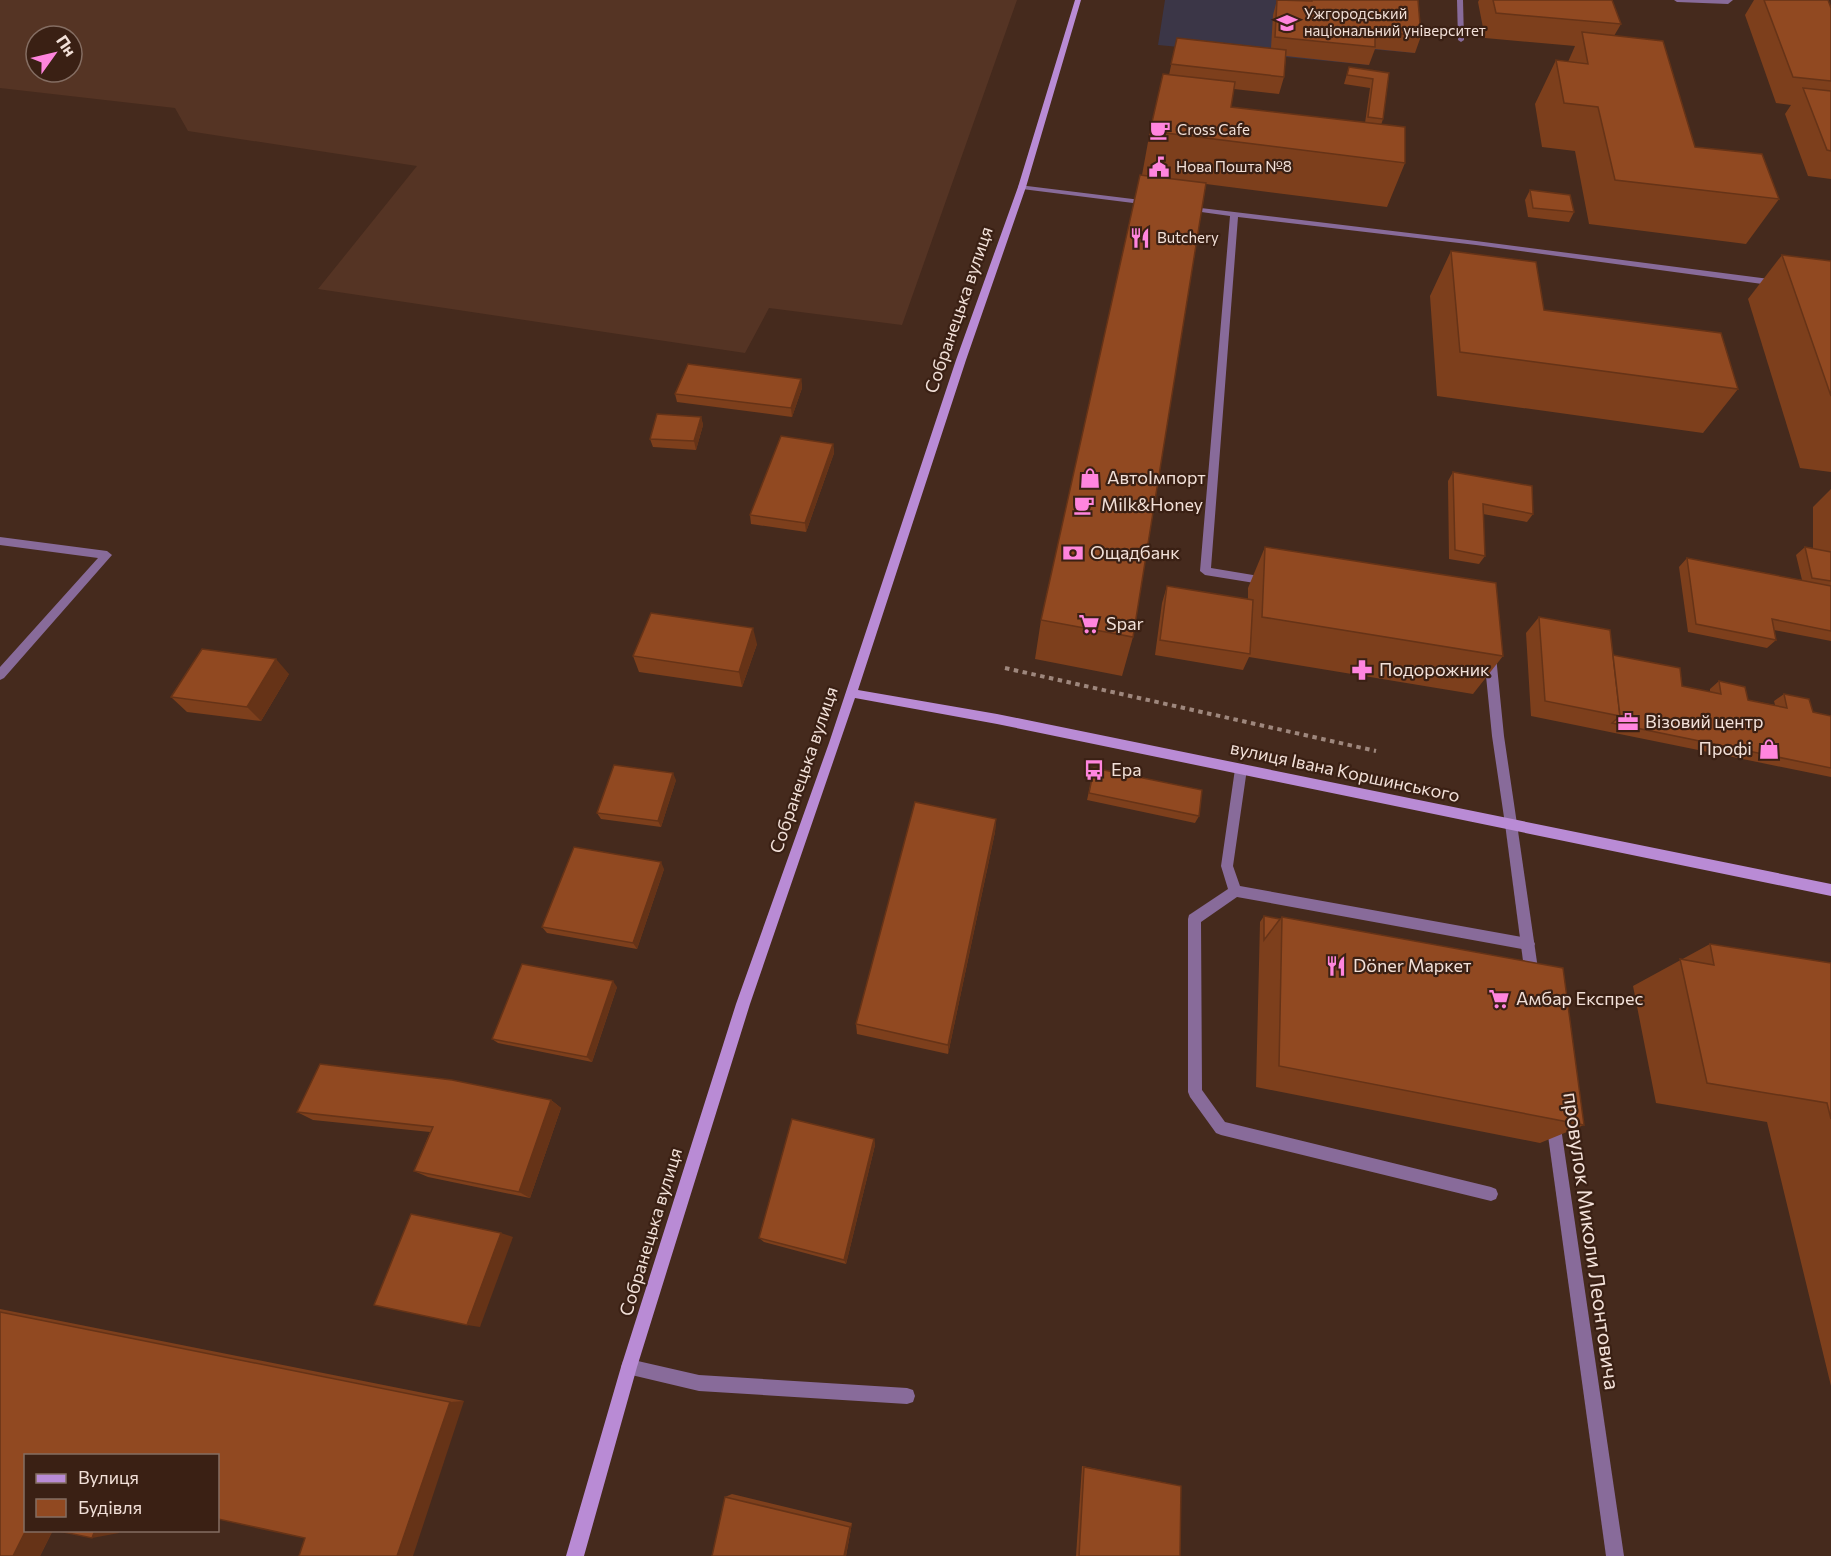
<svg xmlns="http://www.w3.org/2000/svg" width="1831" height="1556" font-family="Commissioner,sans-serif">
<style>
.built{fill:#553424;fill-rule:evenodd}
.education{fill:#3b3647}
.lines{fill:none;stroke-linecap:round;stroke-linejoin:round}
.path{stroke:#9e877d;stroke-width:4;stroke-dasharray:4.5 4.5;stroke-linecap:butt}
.lane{fill:#886b9a;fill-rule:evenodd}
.street{fill:#886b9a;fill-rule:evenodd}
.secondary{fill:#b98bd5;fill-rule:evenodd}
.wall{fill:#7d3f1c}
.shaded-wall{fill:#663317}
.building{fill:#914921;stroke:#663317;stroke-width:1.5}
.labels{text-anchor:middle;stroke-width:4.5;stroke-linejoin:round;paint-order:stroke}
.far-poi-label{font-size:15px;fill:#f2e0d8;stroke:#3a2014;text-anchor:start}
.street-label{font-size:18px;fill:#f2e0d8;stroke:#3a2014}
.poi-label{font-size:18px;fill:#f2e0d8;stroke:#3a2014;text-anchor:start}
.near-street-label{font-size:21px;fill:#f2e0d8;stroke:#3a2014}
</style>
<rect width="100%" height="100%" fill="#452a1d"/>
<!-- built -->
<path class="built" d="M 0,0 L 1017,0 L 902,325 L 769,308 L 745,353 L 318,289 L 417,166 L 188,131 L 175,108 L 0,88 ZM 36,36 L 72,36 L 72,72 L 36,72 Z"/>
<!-- education -->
<path class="education" d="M 1165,0 L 1410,0 L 1415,53 L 1369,49 L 1369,65 L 1158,45 Z"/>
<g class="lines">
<!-- path -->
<path class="path" d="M 1005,668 L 1376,751"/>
<!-- lane -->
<g class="lane">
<path d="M 1457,0 L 1463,0 L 1464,40 L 1461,42 L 1458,40 Z"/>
<path d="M 1674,0 L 1733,0 L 1728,4 L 1677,2 Z"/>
<path d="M 1019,185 L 1149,201 L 1153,203 L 1149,205 L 1022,189 L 1018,187 Z"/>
<path d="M 1184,206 L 1476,241 L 1777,280 L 1781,283 L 1777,286 L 1476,245 L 1238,217 L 1211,568 L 1271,578 L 1272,581 L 1267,585 L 1205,575 L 1200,571 L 1230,216 L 1187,210 L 1184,210 Z"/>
<path d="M 0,537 L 107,551 L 112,555 L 4,678 L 0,680 L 0,667 L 98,558 L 0,545 Z"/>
<path d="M 1490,652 L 1496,656 L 1504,736 L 1517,824 L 1515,828 L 1511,829 L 1507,828 L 1505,824 L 1492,736 L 1484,656 Z"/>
<path d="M 1241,764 L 1245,765 L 1247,769 L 1233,866 L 1240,886 L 1528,938 L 1533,940 L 1535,944 L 1533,948 L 1528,950 L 1237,897 L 1201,922 L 1202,1090 L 1225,1122 L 1491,1187 L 1496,1189 L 1498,1194 L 1496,1199 L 1491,1201 L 1221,1135 L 1216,1133 L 1190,1097 L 1188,1092 L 1188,919 L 1189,915 L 1228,889 L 1221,866 L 1235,769 L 1237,765 Z"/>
<path d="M 629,1359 L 699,1375 L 907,1388 L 913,1390 L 915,1396 L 913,1402 L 907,1404 L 699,1391 L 623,1373 L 621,1367 L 623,1361 Z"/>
</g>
<!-- street -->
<g class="street">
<path d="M 1511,819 L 1515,820 L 1517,824 L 1539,976 L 1537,981 L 1532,982 L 1527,981 L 1525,976 L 1505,824 L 1507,820 Z"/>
<path d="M 1553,1114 L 1558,1116 L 1560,1121 L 1624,1556 L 1606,1556 L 1546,1121 L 1548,1116 Z"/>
</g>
<!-- secondary -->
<path class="secondary" d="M 1075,0 L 1081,0 L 1026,187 L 966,360 L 858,690 L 997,714 L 1831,884 L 1831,896 L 997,724 L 855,698 L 750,1004 L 637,1367 L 584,1556 L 566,1556 L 621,1367 L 736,1004 L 829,743 L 956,360 L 1018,187 Z"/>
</g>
<!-- wall -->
<g class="wall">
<path d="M 1277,0 L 1418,0 L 1421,36 L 1415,53 L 1375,49 L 1369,65 L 1286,56 L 1284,77 L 1279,94 L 1234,89 L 1231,107 L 1365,123 L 1370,88 L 1344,84 L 1349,67 L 1389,73 L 1383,119 L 1381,125 L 1405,163 L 1387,207 L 1206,184 L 1133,637 L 1122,676 L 1035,659 L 1041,620 L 1142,175 L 1150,131 L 1169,75 L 1177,38 L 1271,48 L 1273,15 Z"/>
<path d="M 1479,0 L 1612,0 L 1621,24 L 1614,36 L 1695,147 L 1779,199 L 1746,244 L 1589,224 L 1575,151 L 1542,147 L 1535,104 L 1556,60 L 1568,62 L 1575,46 L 1485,38 L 1478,2 Z"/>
<path d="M 1754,0 L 1828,0 L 1831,8 L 1831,179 L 1808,176 L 1785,114 L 1791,105 L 1776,103 L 1745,15 Z"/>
<path d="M 1530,190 L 1574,212 L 1569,222 L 1528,217 L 1525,200 Z"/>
<path d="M 1451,251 L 1544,310 L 1738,389 L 1703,433 L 1437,396 L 1430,296 Z"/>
<path d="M 1782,255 L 1831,261 L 1831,472 L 1800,468 L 1748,299 Z"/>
<path d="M 801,379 L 802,388 L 792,417 L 677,402 L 675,394 Z"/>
<path d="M 701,417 L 703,425 L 696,450 L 653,447 L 650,439 Z"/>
<path d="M 833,444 L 834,453 L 806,532 L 751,524 L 750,515 Z"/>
<path d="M 1453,472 L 1533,514 L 1527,522 L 1483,514 L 1485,556 L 1479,564 L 1449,559 L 1448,481 Z"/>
<path d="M 1831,489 L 1831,641 L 1774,630 L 1776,640 L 1767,648 L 1688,632 L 1679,567 L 1687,558 L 1802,580 L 1796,555 L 1805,547 L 1813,548 L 1813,507 Z"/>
<path d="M 1265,547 L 1503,656 L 1473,694 L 1249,657 L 1243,670 L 1155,655 L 1162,603 L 1167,586 L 1248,599 L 1248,588 Z"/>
<path d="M 1539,617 L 1613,655 L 1682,686 L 1710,692 L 1710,689 L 1719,681 L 1748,700 L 1775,705 L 1774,701 L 1784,694 L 1813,712 L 1831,716 L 1831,777 L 1531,716 L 1526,633 Z"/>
<path d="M 757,644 L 742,687 L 639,672 L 633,656 Z"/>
<path d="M 289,674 L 261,721 L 187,712 L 171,697 Z"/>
<path d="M 1094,768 L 1199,816 L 1195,823 L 1087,800 Z"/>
<path d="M 676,780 L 661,827 L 601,819 L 597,813 Z"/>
<path d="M 996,819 L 995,832 L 948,1054 L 857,1034 L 856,1024 Z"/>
<path d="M 664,869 L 637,949 L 547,933 L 542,927 Z"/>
<path d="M 1264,916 L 1280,919 L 1282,917 L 1584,1125 L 1540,1143 L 1256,1087 L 1260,922 Z"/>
<path d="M 1710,944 L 1831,963 L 1831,1386 L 1767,1122 L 1656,1103 L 1633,986 Z"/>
<path d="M 617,987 L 592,1062 L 498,1043 L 492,1039 Z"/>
<path d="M 551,1100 L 561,1108 L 530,1198 L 428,1177 L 414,1171 L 430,1132 L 313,1120 L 297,1112 Z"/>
<path d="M 874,1139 L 875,1145 L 846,1264 L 764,1242 L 759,1238 Z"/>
<path d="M 0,1309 L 464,1401 L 305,1538 L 218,1455 L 53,1530 L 40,1556 L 0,1556 Z"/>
<path d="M 1082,1466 L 1181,1486 L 1180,1556 L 1076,1556 Z"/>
<path d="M 732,1494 L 852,1523 L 846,1556 L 725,1497 Z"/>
</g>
<!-- shaded-wall -->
<g class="shaded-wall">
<path d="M 801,379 L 802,388 L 792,417 L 791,408 Z"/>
<path d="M 701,417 L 703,425 L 696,450 L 694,441 Z"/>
<path d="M 833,444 L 834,453 L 806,532 L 805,523 Z"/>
<path d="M 753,628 L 757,644 L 742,687 L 739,672 Z"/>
<path d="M 276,659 L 289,674 L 261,721 L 247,707 Z"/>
<path d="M 673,773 L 676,780 L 661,827 L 658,821 Z"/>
<path d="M 996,819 L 995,832 L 948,1054 L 948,1045 Z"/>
<path d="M 661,862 L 664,869 L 637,949 L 633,943 Z"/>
<path d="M 613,981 L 617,987 L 592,1062 L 587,1057 Z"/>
<path d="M 551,1100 L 561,1108 L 530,1198 L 519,1192 Z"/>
<path d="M 874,1139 L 875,1145 L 846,1264 L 844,1260 Z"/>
<path d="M 501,1233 L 513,1237 L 480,1327 L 467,1325 Z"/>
<path d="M 464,1401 L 413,1556 L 397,1556 L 450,1402 Z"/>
<path d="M 852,1523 L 846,1556 L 844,1556 L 850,1527 Z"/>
<path d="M 26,1530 L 53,1530 L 40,1556 L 13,1556 Z"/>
<path d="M 95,1530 L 120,1530 L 119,1533 L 92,1538 Z"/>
</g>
<!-- building -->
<g class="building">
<path d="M 1277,0 L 1312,1 L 1312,0 L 1418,0 L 1421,36 L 1375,31 L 1375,47 L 1275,37 Z"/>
<path d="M 1493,0 L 1612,0 L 1621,24 L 1496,13 Z"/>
<path d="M 1764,0 L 1828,0 L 1831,8 L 1831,81 L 1793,77 Z"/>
<path d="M 1582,32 L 1663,41 L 1695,147 L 1762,154 L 1779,199 L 1615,180 L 1598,107 L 1564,103 L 1556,60 L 1588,64 Z"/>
<path d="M 1177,38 L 1286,50 L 1284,77 L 1171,64 Z"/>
<path d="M 1349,67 L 1389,73 L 1383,119 L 1368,117 L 1373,79 L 1347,75 Z"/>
<path d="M 1163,74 L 1235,82 L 1231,107 L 1405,127 L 1405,163 L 1150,131 Z"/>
<path d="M 1803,88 L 1831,91 L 1831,151 L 1827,150 Z"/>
<path d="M 1140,175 L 1206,183 L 1133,637 L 1041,620 Z"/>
<path d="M 1530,190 L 1570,195 L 1574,212 L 1533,208 Z"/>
<path d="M 1451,251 L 1536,262 L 1544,310 L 1721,333 L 1738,389 L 1460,352 Z"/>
<path d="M 1782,255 L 1831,261 L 1831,396 Z"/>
<path d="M 688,364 L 801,379 L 791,408 L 675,394 Z"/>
<path d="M 657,414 L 701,417 L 694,441 L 650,439 Z"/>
<path d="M 781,436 L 833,444 L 805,523 L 750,515 Z"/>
<path d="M 1453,472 L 1532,486 L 1533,514 L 1483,504 L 1485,556 L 1455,550 Z"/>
<path d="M 1265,547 L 1496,583 L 1503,656 L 1262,617 Z"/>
<path d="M 1805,547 L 1831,552 L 1831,581 L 1812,578 Z"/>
<path d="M 1687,558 L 1831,586 L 1831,631 L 1772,619 L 1776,640 L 1696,624 Z"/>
<path d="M 1167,586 L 1253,600 L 1250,654 L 1160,640 Z"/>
<path d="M 651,613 L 753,628 L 739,672 L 633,656 Z"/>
<path d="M 1539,617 L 1610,630 L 1620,716 L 1545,701 Z"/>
<path d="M 202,649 L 276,659 L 247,707 L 171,697 Z"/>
<path d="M 1613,655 L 1680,668 L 1682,686 L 1721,694 L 1719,681 L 1745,687 L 1748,700 L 1787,708 L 1784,694 L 1809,699 L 1813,712 L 1831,716 L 1831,768 L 1612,723 L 1620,716 Z"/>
<path d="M 614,765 L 673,773 L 658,821 L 597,813 Z"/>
<path d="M 1094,768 L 1202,790 L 1199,816 L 1089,793 Z"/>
<path d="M 915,802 L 996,819 L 948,1045 L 856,1024 Z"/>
<path d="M 574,847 L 661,862 L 633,943 L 542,927 Z"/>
<path d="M 1264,916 L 1280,919 L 1264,940 Z"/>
<path d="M 1282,917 L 1563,968 L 1584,1125 L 1279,1066 Z"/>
<path d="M 1710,944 L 1831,963 L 1831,1119 L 1827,1103 L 1707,1083 L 1680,959 L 1714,965 Z"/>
<path d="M 522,964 L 613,981 L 587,1057 L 492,1039 Z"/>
<path d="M 320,1064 L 452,1080 L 551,1100 L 519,1192 L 414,1171 L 433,1127 L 297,1112 Z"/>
<path d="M 792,1119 L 874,1139 L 844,1260 L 759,1238 Z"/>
<path d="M 411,1214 L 501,1233 L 467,1325 L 374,1305 Z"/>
<path d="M 0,1312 L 450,1402 L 397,1556 L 299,1556 L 305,1538 L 218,1519 L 218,1455 L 26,1455 L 26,1530 L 13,1556 L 0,1556 Z"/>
<path d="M 1084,1467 L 1181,1486 L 1180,1556 L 1079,1556 Z"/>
<path d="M 725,1497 L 850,1527 L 844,1556 L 712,1556 Z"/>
<path d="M 54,1530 L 95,1530 L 92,1538 Z"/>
</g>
<!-- icons -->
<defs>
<g id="university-bare" transform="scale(1.62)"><path d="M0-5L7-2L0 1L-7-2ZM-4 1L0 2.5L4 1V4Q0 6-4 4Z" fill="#ff85de" stroke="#3a2014" stroke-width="2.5" paint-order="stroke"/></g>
<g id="cafe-bare" transform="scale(1.62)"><path d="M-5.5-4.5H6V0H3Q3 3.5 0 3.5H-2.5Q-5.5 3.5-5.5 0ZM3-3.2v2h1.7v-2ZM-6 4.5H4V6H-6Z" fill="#ff85de" stroke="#3a2014" stroke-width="2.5" paint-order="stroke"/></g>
<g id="civic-bare" transform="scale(1.62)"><path d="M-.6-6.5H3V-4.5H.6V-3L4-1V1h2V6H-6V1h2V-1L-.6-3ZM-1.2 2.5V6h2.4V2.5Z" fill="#ff85de" stroke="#3a2014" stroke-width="2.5" paint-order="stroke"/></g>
<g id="restaurant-bare" transform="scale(1.62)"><path d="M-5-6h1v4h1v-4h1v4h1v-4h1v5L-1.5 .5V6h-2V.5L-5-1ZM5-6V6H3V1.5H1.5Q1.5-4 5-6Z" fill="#ff85de" stroke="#3a2014" stroke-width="2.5" paint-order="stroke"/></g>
<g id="shop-bare" transform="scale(1.62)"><path d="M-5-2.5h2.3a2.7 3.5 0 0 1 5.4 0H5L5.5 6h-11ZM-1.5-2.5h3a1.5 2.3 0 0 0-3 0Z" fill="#ff85de" stroke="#3a2014" stroke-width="2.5" paint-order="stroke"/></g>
<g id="bank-bare" transform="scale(1.62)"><path d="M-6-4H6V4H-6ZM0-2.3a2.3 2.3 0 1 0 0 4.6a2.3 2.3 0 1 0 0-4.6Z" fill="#ff85de" stroke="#3a2014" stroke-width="2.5" paint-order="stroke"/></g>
<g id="supermarket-bare" transform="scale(1.62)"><path d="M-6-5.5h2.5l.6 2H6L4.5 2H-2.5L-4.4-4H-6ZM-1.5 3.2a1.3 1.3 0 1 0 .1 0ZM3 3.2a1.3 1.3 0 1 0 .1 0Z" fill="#ff85de" stroke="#3a2014" stroke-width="2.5" paint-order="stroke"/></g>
<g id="pharmacy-bare" transform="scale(1.62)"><path d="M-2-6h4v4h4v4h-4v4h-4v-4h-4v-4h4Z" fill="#ff85de" stroke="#3a2014" stroke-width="2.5" paint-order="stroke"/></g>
<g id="office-bare" transform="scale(1.62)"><path d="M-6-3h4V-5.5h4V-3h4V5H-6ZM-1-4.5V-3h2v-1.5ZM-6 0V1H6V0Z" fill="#ff85de" stroke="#3a2014" stroke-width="2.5" paint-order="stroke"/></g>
<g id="bus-bare" transform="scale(1.62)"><path d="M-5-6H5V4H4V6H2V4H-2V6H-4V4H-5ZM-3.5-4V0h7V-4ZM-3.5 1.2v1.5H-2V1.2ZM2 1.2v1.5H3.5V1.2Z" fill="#ff85de" stroke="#3a2014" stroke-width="2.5" paint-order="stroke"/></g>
</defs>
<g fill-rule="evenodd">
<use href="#university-bare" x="1287" y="23"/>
<use href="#cafe-bare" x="1160" y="130"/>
<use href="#civic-bare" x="1159" y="167"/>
<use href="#restaurant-bare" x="1140" y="238"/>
<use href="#shop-bare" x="1090" y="478"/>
<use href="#cafe-bare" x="1084" y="505"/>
<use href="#bank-bare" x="1073" y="553"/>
<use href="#supermarket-bare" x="1089" y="624"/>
<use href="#pharmacy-bare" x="1362" y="670"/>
<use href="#office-bare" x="1628" y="722"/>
<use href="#shop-bare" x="1769" y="749"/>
<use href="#bus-bare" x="1094" y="770"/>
<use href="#restaurant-bare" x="1336" y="966"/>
<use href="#supermarket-bare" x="1499" y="999"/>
</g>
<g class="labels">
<!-- far-poi labels -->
<g class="far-poi-label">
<text x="1304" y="19">Ужгородський<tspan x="1304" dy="17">національний університет</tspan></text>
<text x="1177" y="135">Cross Cafe</text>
<text x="1176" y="172">Нова Пошта №8</text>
<text x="1157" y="243">Butchery</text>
</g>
<!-- street labels -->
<g class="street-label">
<text transform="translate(959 310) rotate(-71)" y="6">Собранецька вулиця</text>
<text transform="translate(804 770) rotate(-71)" y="6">Собранецька вулиця</text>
<text transform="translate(1345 772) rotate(12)" y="6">вулиця Івана Коршинського</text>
<text transform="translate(651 1232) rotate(-73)" y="6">Собранецька вулиця</text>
</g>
<!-- poi labels -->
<g class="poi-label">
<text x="1107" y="484">АвтоІмпорт</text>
<text x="1101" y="511">Milk&amp;Honey</text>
<text x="1090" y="559">Ощадбанк</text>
<text x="1106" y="630">Spar</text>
<text x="1379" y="676">Подорожник</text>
<text x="1645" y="728">Візовий центр</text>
<text x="1752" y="755" text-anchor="end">Профі</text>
<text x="1111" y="776">Ера</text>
<text x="1353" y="972">Döner Маркет</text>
<text x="1516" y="1005">Амбар Експрес</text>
</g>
<!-- near-street labels -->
<g class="near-street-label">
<text transform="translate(1591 1241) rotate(82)" y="7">провулок Миколи Леонтовича</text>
</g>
</g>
<!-- legend -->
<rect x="24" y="1454" width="195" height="78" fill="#3a2014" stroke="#846d62" stroke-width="1.5"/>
<rect x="36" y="1474" width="30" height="9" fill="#b98bd5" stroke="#846d62" stroke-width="1.5"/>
<text x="78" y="1484" font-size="18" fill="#f2e0d8">Вулиця</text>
<rect x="36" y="1499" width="30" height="18" fill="#914921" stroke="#846d62" stroke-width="1.5"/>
<text x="78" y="1514" font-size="18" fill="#f2e0d8">Будівля</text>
<!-- north arrow -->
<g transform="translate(54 54) rotate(56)"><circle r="28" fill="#3a2014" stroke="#846d62" stroke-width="1.5"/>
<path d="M0-4.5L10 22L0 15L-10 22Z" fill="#ff85de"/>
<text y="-9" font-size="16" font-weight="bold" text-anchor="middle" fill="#f2e0d8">Пн</text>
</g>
</svg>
